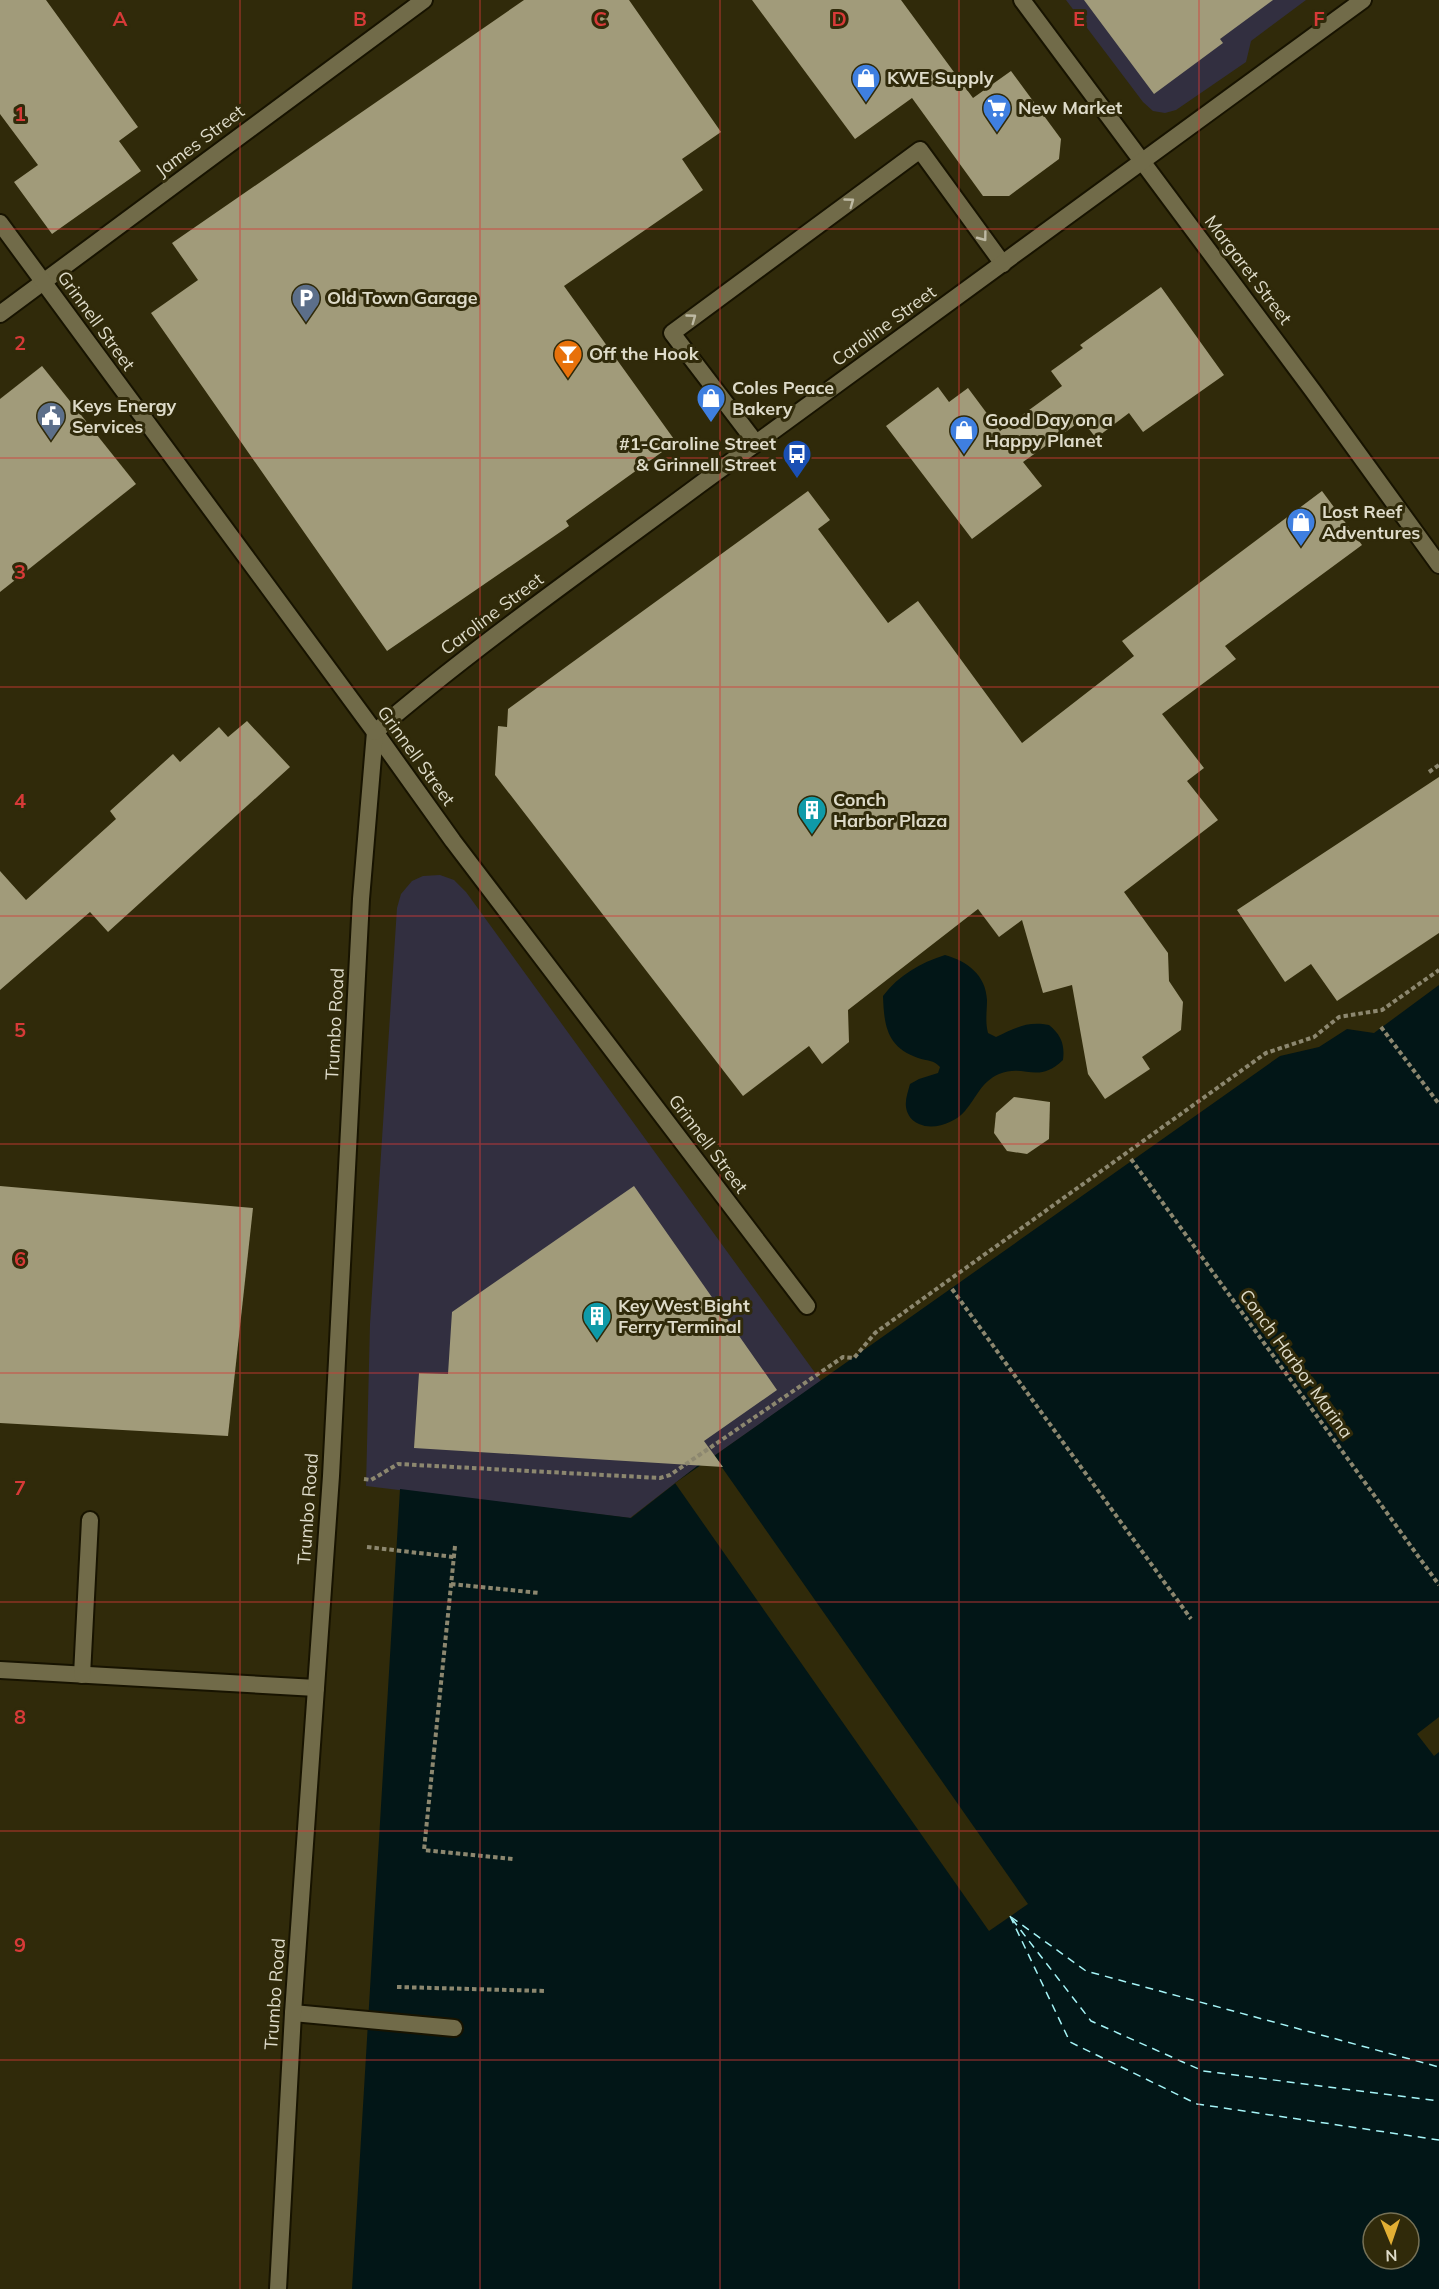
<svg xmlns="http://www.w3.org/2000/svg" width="1439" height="2289" font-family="Mulish,sans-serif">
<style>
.commercial{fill:#322f40}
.water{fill:#021617;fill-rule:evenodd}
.pier{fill:#302a0a}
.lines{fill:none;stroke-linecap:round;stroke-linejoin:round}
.ferry{stroke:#a5f4f7;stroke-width:1.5;stroke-dasharray:8 6;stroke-linecap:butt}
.building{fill:#a19b7a}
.service-casing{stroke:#171300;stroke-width:20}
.minor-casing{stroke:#171300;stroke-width:20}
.tertiary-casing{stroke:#171300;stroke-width:20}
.path{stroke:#8c876f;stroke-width:4;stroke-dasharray:4.5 3;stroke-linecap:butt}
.service{stroke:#716b49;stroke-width:16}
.minor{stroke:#716b49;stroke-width:16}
.tertiary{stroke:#716b49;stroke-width:16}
.oneway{stroke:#bdb9a3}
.grid{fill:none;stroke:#d73a38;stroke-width:1.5;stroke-opacity:0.55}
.labels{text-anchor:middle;stroke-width:6;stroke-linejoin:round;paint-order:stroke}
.poi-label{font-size:18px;font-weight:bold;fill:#dedbc9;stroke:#302a0a;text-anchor:start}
.street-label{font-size:18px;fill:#dedbc9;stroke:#302a0a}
.grid-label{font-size:20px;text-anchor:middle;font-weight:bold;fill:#d73a38;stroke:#302a0a;stroke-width:6;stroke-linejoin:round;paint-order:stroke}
</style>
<rect width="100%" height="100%" fill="#302a0a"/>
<!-- commercial -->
<g class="commercial">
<path d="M 1066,0 L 1306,0 L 1251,41 L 1246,62 L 1176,110 L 1165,113 L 1153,111 L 1143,102 Z"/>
<path d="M 440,875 L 454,880 L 466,892 L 821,1381 L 714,1456 L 701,1463 L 630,1518 L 366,1486 L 370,1324 L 397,908 L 401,894 L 412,881 L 423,876 Z"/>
</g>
<!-- water -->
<g class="water">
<path d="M 945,955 C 967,961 986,975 987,1000 C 987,1012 985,1021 988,1033 L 996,1037 C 1015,1028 1027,1021 1049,1025 C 1061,1035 1065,1044 1063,1060 C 1037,1085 1025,1063 999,1074 C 981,1082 977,1097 965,1111 C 956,1122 934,1131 919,1124 C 912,1121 907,1115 906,1107 C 905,1099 908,1092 910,1084 L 919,1079 L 938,1073 L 940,1067 C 934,1060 927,1061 918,1058 C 887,1047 884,1026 883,996 C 899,975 920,963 945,955 Z"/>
<path d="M 1439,985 L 1439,2289 L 352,2289 L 400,1489 L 631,1518 L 701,1463 L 714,1456 L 1280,1056 L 1319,1047 L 1347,1029 L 1374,1033 ZM 1373,2223 L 1409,2223 L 1409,2259 L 1373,2259 Z"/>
</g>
<!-- pier -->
<g class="pier">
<path d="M 714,1456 L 1028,1904 L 989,1931 L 675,1483 Z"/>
<path d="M 1439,1717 L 1439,1752 L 1434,1756 L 1417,1734 Z"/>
</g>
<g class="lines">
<!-- ferry -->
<g class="ferry">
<path d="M 1010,1916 L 1070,2042 L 1197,2104 L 1439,2140"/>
<path d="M 1011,1917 L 1086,1971 L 1439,2067"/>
<path d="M 1012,1919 L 1091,2021 L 1203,2071 L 1439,2101"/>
</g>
</g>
<!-- building -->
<g class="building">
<path d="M 0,0 L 46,0 L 138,127 L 119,141 L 141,171 L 52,234 L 14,182 L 38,165 L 0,114 Z"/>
<path d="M 524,0 L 629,0 L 721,132 L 682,159 L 703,190 L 564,286 L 676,442 L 566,521 L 569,526 L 387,651 L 151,313 L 198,280 L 172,243 Z"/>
<path d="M 752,0 L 901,0 L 973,98 L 1011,71 L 1061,139 L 1059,159 L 1009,196 L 983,196 L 912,98 L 855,139 Z"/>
<path d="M 1084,0 L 1273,0 L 1220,39 L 1223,43 L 1154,94 Z"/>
<path d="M 1161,287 L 1224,375 L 1143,432 L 1129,413 L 1096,438 L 1082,420 L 1023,462 L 1042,486 L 972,539 L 886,426 L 938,387 L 949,402 L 968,388 L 1000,431 L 1062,386 L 1051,371 L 1083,348 L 1080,345 Z"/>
<path d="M 42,366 L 136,484 L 0,592 L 0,399 Z"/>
<path d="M 808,491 L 830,520 L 818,529 L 888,623 L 918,601 L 1022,743 L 1134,656 L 1122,641 L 1322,491 L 1362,545 L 1225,646 L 1236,659 L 1162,714 L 1204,768 L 1187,781 L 1218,820 L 1124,892 L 1168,953 L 1169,981 L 1183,1002 L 1181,1030 L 1142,1057 L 1150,1069 L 1105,1099 L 1088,1074 L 1072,985 L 1043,993 L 1022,920 L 999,937 L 978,909 L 848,1010 L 849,1042 L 822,1064 L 809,1046 L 743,1096 L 495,775 L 498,726 L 507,727 L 508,709 Z"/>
<path d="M 247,721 L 290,767 L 108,932 L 90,912 L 0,990 L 0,871 L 26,900 L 116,819 L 110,811 L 173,754 L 180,762 L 219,727 L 228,737 Z"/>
<path d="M 1439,777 L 1439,933 L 1337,1001 L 1311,964 L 1285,982 L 1237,910 Z"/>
<path d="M 1014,1097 L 1050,1102 L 1049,1139 L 1027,1154 L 1007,1151 L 994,1133 L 996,1113 Z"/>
<path d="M 0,1186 L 253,1208 L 228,1436 L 0,1423 Z"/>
<path d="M 634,1186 L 777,1390 L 704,1441 L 723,1467 L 414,1448 L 419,1373 L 448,1374 L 452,1312 Z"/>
</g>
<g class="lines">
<!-- service casing -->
<g class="service-casing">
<g id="service">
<path d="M 756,443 L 672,333 L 920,150 L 1003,264"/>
<path d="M 0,1670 L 316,1688"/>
<path d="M 82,1675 L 90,1520"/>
<path d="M 293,2013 L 454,2028"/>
</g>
</g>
<!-- minor casing -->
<g class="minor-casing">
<g id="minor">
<path d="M 1022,0 L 1313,391 L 1439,565"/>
<path d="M 0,314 L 424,0"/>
<path d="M 375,732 L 453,841 L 807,1306"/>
<path d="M 278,2289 L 293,2013 L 331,1476 L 361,899 L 375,732"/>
</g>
</g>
<!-- tertiary casing -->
<g class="tertiary-casing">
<path id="tertiary" d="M 0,223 L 375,732 C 478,644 590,566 699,485 C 919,322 1142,163 1363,0"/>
</g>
<!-- path -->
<g class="path">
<path d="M 1429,772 L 1439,765"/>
<path d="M 1381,1027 L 1439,1104"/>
<path d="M 1131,1159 L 1439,1585"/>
<path d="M 952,1289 L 1191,1619"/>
<path d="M 364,1479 L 371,1480 L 398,1464 L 660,1478 L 670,1475 L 843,1357 L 854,1358 L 875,1333 L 1266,1053 L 1314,1037 L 1339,1017 L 1382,1010 L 1439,970"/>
<path d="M 455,1546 L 424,1850 L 513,1859"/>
<path d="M 367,1547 L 454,1557"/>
<path d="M 451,1584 L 539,1593"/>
<path d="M 397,1987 L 545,1991"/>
</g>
<!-- service -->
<use href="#service" class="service"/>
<!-- minor -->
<use href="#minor" class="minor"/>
<!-- tertiary -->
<use href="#tertiary" class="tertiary"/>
</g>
<!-- one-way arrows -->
<defs><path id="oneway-chevron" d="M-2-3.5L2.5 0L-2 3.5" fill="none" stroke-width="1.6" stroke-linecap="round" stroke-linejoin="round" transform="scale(1.5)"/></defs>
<g class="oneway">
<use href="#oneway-chevron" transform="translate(850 202) rotate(-36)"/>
<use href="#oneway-chevron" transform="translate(983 237) rotate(53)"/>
<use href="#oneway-chevron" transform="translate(692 318) rotate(-36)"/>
</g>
<!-- grid -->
<path class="grid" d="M 240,0 L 240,2289M 480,0 L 480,2289M 720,0 L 720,2289M 959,0 L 959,2289M 1199,0 L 1199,2289M 0,229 L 1439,229M 0,458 L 1439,458M 0,687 L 1439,687M 0,916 L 1439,916M 0,1144 L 1439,1144M 0,1373 L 1439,1373M 0,1602 L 1439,1602M 0,1831 L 1439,1831M 0,2060 L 1439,2060"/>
<!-- icons -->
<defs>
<g id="shop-pin" transform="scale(1.5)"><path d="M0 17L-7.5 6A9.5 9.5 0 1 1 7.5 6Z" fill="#3f7fe0" stroke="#302a0a"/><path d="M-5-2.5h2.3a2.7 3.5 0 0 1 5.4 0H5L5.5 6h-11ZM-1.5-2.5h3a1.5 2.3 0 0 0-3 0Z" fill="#fff"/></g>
<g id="supermarket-pin" transform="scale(1.5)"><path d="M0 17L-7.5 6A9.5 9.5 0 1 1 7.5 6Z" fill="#3f7fe0" stroke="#302a0a"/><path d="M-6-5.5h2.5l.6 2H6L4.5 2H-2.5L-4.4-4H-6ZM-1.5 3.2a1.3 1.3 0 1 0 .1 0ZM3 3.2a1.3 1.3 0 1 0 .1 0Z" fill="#fff"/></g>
<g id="parking-pin" transform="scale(1.5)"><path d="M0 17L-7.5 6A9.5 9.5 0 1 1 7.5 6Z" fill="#5c6f8a" stroke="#302a0a"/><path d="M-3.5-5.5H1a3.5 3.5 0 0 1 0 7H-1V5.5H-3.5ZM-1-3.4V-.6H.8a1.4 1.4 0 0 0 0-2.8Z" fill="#fff"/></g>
<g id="bar-pin" transform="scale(1.5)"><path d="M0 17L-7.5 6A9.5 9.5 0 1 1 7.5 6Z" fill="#e8710a" stroke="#302a0a"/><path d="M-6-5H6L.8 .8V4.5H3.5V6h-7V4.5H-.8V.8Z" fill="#fff"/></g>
<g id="civic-pin" transform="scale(1.5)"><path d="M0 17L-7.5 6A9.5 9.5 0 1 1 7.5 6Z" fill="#5c6f8a" stroke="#302a0a"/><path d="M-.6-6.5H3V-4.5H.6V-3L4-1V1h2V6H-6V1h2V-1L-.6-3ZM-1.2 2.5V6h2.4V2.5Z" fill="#fff"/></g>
<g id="bus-pin" transform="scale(1.5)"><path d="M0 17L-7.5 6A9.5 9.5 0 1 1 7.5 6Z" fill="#1a4fb4" stroke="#302a0a"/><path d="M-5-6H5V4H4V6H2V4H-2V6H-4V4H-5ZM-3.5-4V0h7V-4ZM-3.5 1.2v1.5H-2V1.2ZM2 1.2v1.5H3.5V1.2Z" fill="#fff"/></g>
<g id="building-pin" transform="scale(1.5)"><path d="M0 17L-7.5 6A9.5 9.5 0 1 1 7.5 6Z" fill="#0f9aa8" stroke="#302a0a"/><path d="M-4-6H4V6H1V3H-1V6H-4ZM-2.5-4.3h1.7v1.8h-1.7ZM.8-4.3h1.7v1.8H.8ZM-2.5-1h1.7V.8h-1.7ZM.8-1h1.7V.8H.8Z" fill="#fff"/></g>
</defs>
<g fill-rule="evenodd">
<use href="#shop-pin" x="866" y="78"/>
<use href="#supermarket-pin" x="997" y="108"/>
<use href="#parking-pin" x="306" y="298"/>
<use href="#bar-pin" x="568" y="354"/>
<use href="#shop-pin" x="711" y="398"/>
<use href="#civic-pin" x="51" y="416"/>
<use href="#shop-pin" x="964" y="430"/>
<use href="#bus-pin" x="797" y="454"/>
<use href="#shop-pin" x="1301" y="522"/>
<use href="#building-pin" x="812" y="810"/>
<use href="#building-pin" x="597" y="1316"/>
</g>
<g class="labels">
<!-- poi labels -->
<g class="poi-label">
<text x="887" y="84">KWE Supply</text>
<text x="1018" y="114">New Market</text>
<text x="327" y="304">Old Town Garage</text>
<text x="589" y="360">Off the Hook</text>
<text x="732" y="394">Coles Peace<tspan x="732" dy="21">Bakery</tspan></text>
<text x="72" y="412">Keys Energy<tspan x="72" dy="21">Services</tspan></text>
<text x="985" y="426">Good Day on a<tspan x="985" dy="21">Happy Planet</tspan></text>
<text x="776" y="450" text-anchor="end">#1-Caroline Street<tspan x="776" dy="21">&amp; Grinnell Street</tspan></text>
<text x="1322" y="518">Lost Reef<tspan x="1322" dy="21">Adventures</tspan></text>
<text x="833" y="806">Conch<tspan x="833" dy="21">Harbor Plaza</tspan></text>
<text x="618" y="1312">Key West Bight<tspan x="618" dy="21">Ferry Terminal</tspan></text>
</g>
<!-- street labels -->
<g class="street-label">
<text transform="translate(200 141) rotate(-37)" y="6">James Street</text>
<text transform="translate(1248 270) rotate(53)" y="6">Margaret Street</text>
<text transform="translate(96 321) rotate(54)" y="6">Grinnell Street</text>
<text transform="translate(884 326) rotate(-36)" y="6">Caroline Street</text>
<text transform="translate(492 614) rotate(-37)" y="6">Caroline Street</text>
<text transform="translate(416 756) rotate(54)" y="6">Grinnell Street</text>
<text transform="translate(335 1024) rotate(-87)" y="6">Trumbo Road</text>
<text transform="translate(708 1144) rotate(53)" y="6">Grinnell Street</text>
<text transform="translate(1296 1364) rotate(54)" y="6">Conch Harbor Marina</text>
<text transform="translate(308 1509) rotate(-86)" y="6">Trumbo Road</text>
<text transform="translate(275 1994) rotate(-86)" y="6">Trumbo Road</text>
</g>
</g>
<g class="grid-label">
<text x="120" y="26">A</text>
<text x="360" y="26">B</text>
<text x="600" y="26">C</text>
<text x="839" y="26">D</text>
<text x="1079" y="26">E</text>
<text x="1319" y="26">F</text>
<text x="20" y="121">1</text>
<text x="20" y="350">2</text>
<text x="20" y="579">3</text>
<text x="20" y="808">4</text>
<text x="20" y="1037">5</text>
<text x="20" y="1266">6</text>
<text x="20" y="1495">7</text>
<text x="20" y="1724">8</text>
<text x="20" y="1952">9</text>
</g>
<!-- north arrow -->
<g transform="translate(1391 2241) rotate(178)"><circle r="28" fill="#302a0a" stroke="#767156" stroke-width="1.5"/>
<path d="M0-4.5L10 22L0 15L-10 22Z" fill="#e2af34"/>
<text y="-9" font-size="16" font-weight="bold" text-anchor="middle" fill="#dedbc9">N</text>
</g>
</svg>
